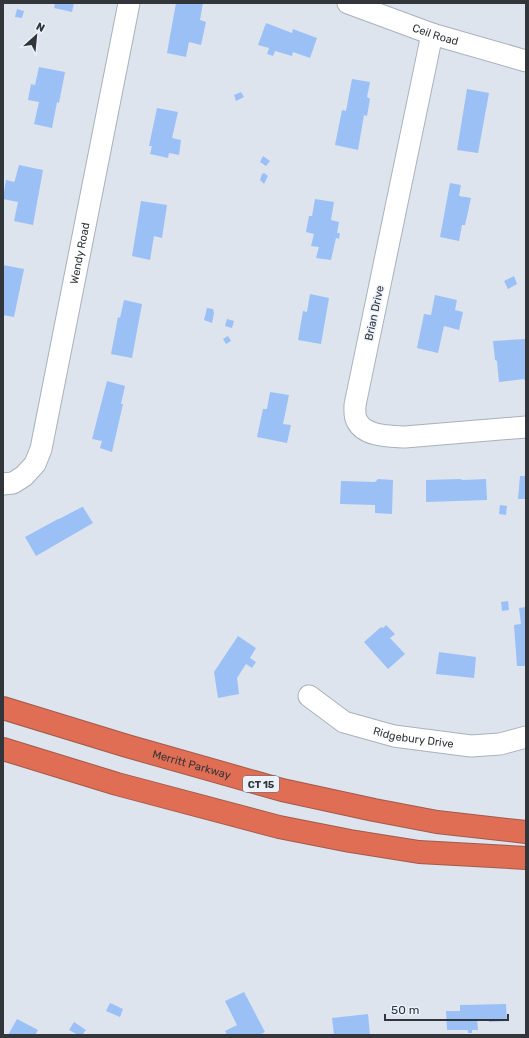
<svg xmlns="http://www.w3.org/2000/svg" width="529" height="1038" font-family="Rubik,sans-serif">
<style>
.building{fill:#9bc0f5}
.lines{fill:none;stroke-linecap:round;stroke-linejoin:round}
.minor-casing{stroke:#aab1bb;stroke-width:23}
.highway-casing{stroke:#a35a4b;stroke-width:24}
.minor{stroke:#fff;stroke-width:21}
.highway{stroke:#e06e54;stroke-width:22}
.labels{text-anchor:middle;stroke-width:3;stroke-linejoin:round;paint-order:stroke}
.shield{fill:#eaf1fb;stroke:#696d73;stroke-width:1}
.shield-label{font-size:10px;font-weight:bold;fill:#323539}
.street-label{font-size:11px;fill:#323539;stroke:#eaf1fb}
</style>
<rect width="100%" height="100%" fill="#dde4ee"/>
<!-- building -->
<g class="building">
<path d="M 55,3 L 74,3 L 72,12 L 54,8 Z"/>
<path d="M 176,3 L 203,3 L 200,20 L 206,22 L 201,45 L 189,42 L 186,57 L 167,53 Z"/>
<path d="M 17,9 L 24,11 L 22,18 L 15,17 Z"/>
<path d="M 266,23 L 292,33 L 293,29 L 317,38 L 310,58 L 293,52 L 292,56 L 275,51 L 273,56 L 267,54 L 269,48 L 258,45 Z"/>
<path d="M 39,67 L 65,72 L 59,103 L 57,102 L 52,128 L 34,124 L 39,102 L 28,100 L 31,84 L 35,85 Z"/>
<path d="M 352,79 L 370,82 L 367,97 L 370,99 L 367,116 L 364,115 L 358,150 L 335,145 L 342,110 L 346,111 Z"/>
<path d="M 467,89 L 489,93 L 478,153 L 457,150 Z"/>
<path d="M 241,92 L 244,97 L 236,101 L 234,95 Z"/>
<path d="M 157,108 L 178,112 L 172,138 L 181,140 L 179,155 L 169,153 L 168,158 L 150,154 L 152,146 L 149,146 Z"/>
<path d="M 263,156 L 270,161 L 266,166 L 260,162 Z"/>
<path d="M 19,165 L 43,170 L 33,225 L 14,221 L 18,202 L 3,199 L 6,180 L 14,182 L 15,180 Z"/>
<path d="M 264,173 L 268,176 L 264,184 L 260,180 L 262,174 Z"/>
<path d="M 450,183 L 461,185 L 459,196 L 471,198 L 465,225 L 462,225 L 459,241 L 440,237 Z"/>
<path d="M 315,199 L 334,202 L 331,220 L 339,222 L 337,233 L 340,233 L 339,239 L 336,238 L 331,260 L 316,258 L 319,247 L 311,246 L 314,234 L 306,232 L 309,216 L 312,216 Z"/>
<path d="M 141,201 L 167,205 L 162,238 L 154,236 L 150,260 L 132,256 Z"/>
<path d="M 3,265 L 24,269 L 14,317 L 3,315 Z"/>
<path d="M 514,276 L 517,284 L 508,289 L 504,281 Z"/>
<path d="M 310,294 L 329,298 L 321,344 L 298,340 L 303,311 L 307,312 Z"/>
<path d="M 435,295 L 457,300 L 455,310 L 463,312 L 459,330 L 444,326 L 438,353 L 417,348 L 424,314 L 431,315 Z"/>
<path d="M 124,300 L 142,304 L 132,358 L 111,354 L 118,317 L 120,318 Z"/>
<path d="M 207,308 L 213,309 L 214,313 L 212,323 L 204,320 Z"/>
<path d="M 227,319 L 234,321 L 232,328 L 225,326 Z"/>
<path d="M 228,336 L 231,341 L 226,344 L 223,339 Z"/>
<path d="M 525,339 L 526,382 L 524,379 L 499,382 L 497,361 L 495,360 L 493,341 Z"/>
<path d="M 107,381 L 125,386 L 121,404 L 123,404 L 112,452 L 100,448 L 102,441 L 92,439 Z"/>
<path d="M 270,392 L 289,395 L 283,424 L 291,425 L 287,443 L 257,437 L 263,409 L 267,409 Z"/>
<path d="M 520,476 L 526,476 L 526,499 L 518,499 Z"/>
<path d="M 378,479 L 393,480 L 392,514 L 375,513 L 375,505 L 340,504 L 341,481 L 375,482 Z"/>
<path d="M 460,479 L 463,480 L 486,479 L 487,500 L 426,502 L 426,480 Z"/>
<path d="M 500,505 L 507,506 L 506,515 L 499,514 Z"/>
<path d="M 82,507 L 83,507 L 93,523 L 36,556 L 25,537 L 58,519 L 59,519 Z"/>
<path d="M 508,601 L 509,610 L 502,611 L 501,602 Z"/>
<path d="M 526,607 L 526,666 L 517,666 L 514,625 L 521,624 L 519,608 Z"/>
<path d="M 386,625 L 395,634 L 390,638 L 405,654 L 388,669 L 364,642 L 381,627 L 383,628 Z"/>
<path d="M 238,636 L 256,648 L 250,658 L 256,662 L 252,668 L 246,664 L 237,678 L 239,694 L 218,698 L 214,672 Z"/>
<path d="M 439,652 L 476,657 L 474,678 L 436,674 Z"/>
<path d="M 244,992 L 265,1032 L 259,1035 L 227,1035 L 225,1031 L 237,1025 L 225,1001 Z"/>
<path d="M 110,1003 L 123,1009 L 120,1017 L 106,1011 Z"/>
<path d="M 506,1004 L 507,1021 L 489,1022 L 489,1019 L 477,1019 L 478,1030 L 472,1030 L 472,1033 L 468,1033 L 468,1030 L 447,1030 L 446,1011 L 460,1011 L 460,1005 Z"/>
<path d="M 368,1014 L 370,1035 L 334,1035 L 332,1018 Z"/>
<path d="M 17,1019 L 38,1030 L 35,1035 L 8,1035 Z"/>
<path d="M 74,1022 L 86,1030 L 82,1035 L 78,1035 L 69,1030 Z"/>
</g>
<g class="lines">
<!-- minor casing -->
<g class="minor-casing">
<g id="minor">
<path id="s1" d="M 348,3 L 432,34 L 526,61"/>
<path d="M 432,34 L 355,405 C 355,410 354,416 357,421 C 365,437 390,436 405,437 L 526,427"/>
<path id="s2" d="M 3,484 L 13,483 L 24,476 L 35,464 L 41,449 L 129,3"/>
<path id="s3" d="M 309,696 L 344,722 L 394,736 L 471,746 L 500,744 L 526,737"/>
</g>
</g>
<!-- highway casing -->
<g class="highway-casing">
<g id="highway">
<path id="s4" d="M 3,708 L 127,746 L 282,790 L 374,810 L 437,822 L 526,832"/>
<path d="M 3,749 L 117,784 L 279,827 L 350,841 L 419,852 L 526,858"/>
</g>
</g>
<!-- minor -->
<use href="#minor" class="minor"/>
<!-- highway -->
<use href="#highway" class="highway"/>
</g>
<g class="labels">
<!-- shield labels -->
<rect class="shield" x="243" y="776" width="36" height="16" rx="3"/>
<g class="shield-label">
<text x="261" y="788">CT 15</text>
</g>
<!-- street labels -->
<g class="street-label">
<text dy="4" stroke="none"><textPath href="#s1" startOffset="93">Ceil Road</textPath></text>
<text dy="4" stroke="none"><textPath href="#s2" startOffset="255">Wendy Road</textPath></text>
<text transform="translate(374 313) rotate(-78)" y="4">Brian Drive</text>
<text dy="4" stroke="none"><textPath href="#s3" startOffset="115">Ridgebury Drive</textPath></text>
<text dy="4" stroke="none"><textPath href="#s4" startOffset="197">Merritt Parkway</textPath></text>
</g>
</g>
<!-- border -->
<rect width="529" height="1038" fill="none" stroke="#323539" stroke-width="8"/>
<!-- north arrow -->
<g transform="translate(36 36) rotate(27)" stroke="#eaf1fb" stroke-width="3" paint-order="stroke">
<path d="M0-3L7 15L0 10L-7 15Z" fill="#323539"/>
<text y="-6" font-size="11" font-weight="bold" text-anchor="middle" fill="#323539">N</text>
</g>
<!-- scale -->
<path d="M385 1014v6h123v-6" fill="none" stroke="#323539" stroke-width="2"/>
<text x="391" y="1014" font-size="12" fill="#323539" stroke="#eaf1fb" stroke-width="3" paint-order="stroke">50 m</text>
</svg>
